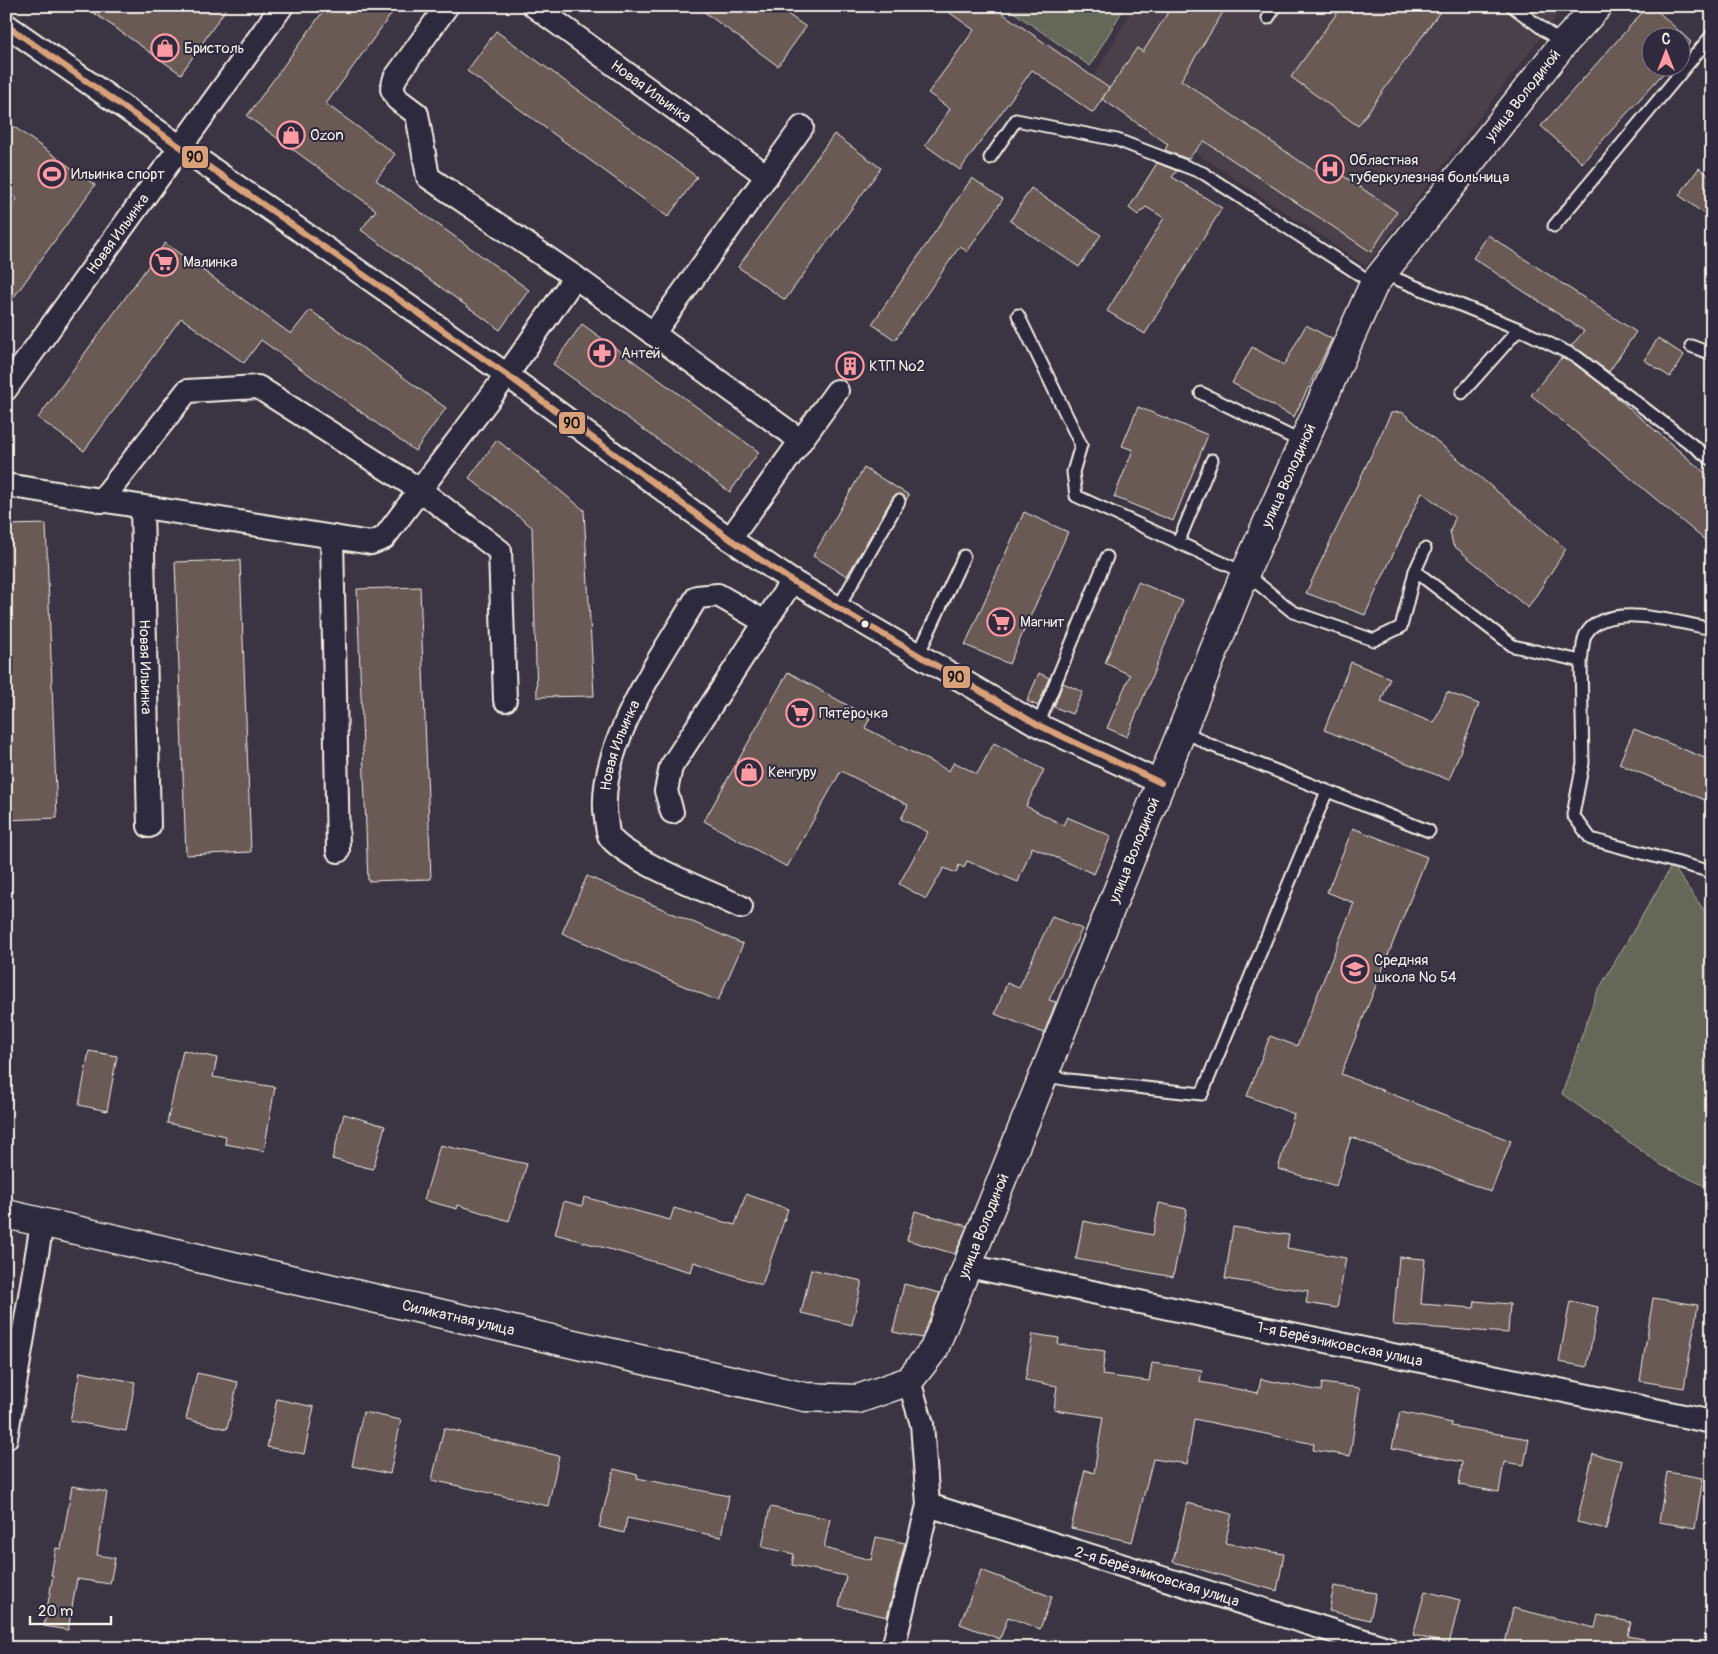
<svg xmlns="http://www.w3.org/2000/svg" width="1718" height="1654" font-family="Pangolin,sans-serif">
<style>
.built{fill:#493f48}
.green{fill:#656859;stroke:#acaca0}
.building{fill:#695a57;stroke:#f4f1e8}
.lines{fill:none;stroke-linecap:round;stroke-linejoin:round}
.service-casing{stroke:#f4f1e8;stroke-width:15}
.minor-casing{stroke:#f4f1e8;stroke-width:26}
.tertiary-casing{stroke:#f4f1e8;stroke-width:31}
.service{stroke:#2f2a3d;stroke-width:11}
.minor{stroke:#2f2a3d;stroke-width:22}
.tertiary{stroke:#2f2a3d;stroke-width:28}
.bus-1-casing{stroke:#2f2a3d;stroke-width:10}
.bus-1{stroke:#d9a179;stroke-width:6}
.bus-dot{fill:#f4f1e8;stroke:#2f2a3d;stroke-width:2}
.labels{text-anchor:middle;stroke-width:4;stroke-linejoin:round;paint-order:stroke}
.poi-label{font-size:15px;fill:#f4f1e8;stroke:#2f2a3d;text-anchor:start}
.street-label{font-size:15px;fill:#f4f1e8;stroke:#2f2a3d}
.line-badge{stroke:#2f2a3d;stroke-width:2}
.pale-badge-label{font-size:14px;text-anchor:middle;font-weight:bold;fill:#111}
</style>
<rect width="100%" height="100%" fill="#3b3442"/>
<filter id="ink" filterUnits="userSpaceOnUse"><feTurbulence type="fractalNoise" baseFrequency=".02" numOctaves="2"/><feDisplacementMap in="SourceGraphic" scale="10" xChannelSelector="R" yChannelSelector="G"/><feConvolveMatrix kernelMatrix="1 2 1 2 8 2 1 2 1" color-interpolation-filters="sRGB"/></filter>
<g filter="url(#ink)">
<!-- built -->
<path class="built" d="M 1134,6 L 1565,6 L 1366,266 L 1090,83 Z"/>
<!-- green -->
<g class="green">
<path d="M 1005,6 L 1125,6 L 1090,66 Z"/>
<path d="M 1672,865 L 1706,913 L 1712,916 L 1711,1189 L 1661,1165 L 1562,1094 L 1596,994 Z"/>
</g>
<!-- building -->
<g class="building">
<path d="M 84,6 L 228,6 L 181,74 Z"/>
<path d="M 327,6 L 397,6 L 326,104 L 395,154 L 376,180 L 529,290 L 500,330 L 361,230 L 376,210 L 247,116 Z"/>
<path d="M 696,6 L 776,6 L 806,27 L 778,66 Z"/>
<path d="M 940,6 L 992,6 L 1109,88 L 1093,113 L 1032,70 L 960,170 L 925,145 L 950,109 L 928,93 L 974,30 Z"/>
<path d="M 1172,6 L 1227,6 L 1181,80 L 1323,177 L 1330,167 L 1397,212 L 1371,252 L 1204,141 L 1188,159 L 1165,150 L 1168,144 L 1102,99 L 1137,48 L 1143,52 Z"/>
<path d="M 1342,6 L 1444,6 L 1358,126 L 1291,77 Z"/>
<path d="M 1648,6 L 1652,6 L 1691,42 L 1680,54 L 1680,38 L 1650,38 L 1650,68 L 1668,68 L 1582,163 L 1541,126 Z"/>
<path d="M 496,31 L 697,177 L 668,217 L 467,71 Z"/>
<path d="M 6,121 L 95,185 L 6,308 L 6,215 L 17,199 L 6,191 Z"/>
<path d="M 834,134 L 881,168 L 785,300 L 738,267 Z"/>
<path d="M 1157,163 L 1177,171 L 1172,177 L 1222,208 L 1145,334 L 1107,311 L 1164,218 L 1146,207 L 1138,215 L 1129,208 Z"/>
<path d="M 1699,168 L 1712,178 L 1712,220 L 1679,195 Z"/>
<path d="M 972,178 L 1003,199 L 967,252 L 960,246 L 895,340 L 872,324 Z"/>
<path d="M 1031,188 L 1101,235 L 1079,267 L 1010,221 Z"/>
<path d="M 1488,235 L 1636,332 L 1609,372 L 1571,346 L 1584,331 L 1473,258 Z"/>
<path d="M 165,243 L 291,334 L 310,310 L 446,408 L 415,451 L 261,340 L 244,363 L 181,318 L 84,451 L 38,418 Z"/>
<path d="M 582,324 L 759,452 L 730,492 L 553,364 Z"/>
<path d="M 1306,325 L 1332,339 L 1294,417 L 1232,383 L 1252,347 L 1284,365 Z"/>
<path d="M 1658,338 L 1684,355 L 1670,377 L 1644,360 Z"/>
<path d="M 1561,358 L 1573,363 L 1601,384 L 1712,479 L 1712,546 L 1531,395 Z"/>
<path d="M 1138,407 L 1208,435 L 1173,521 L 1114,497 L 1133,450 L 1122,446 Z"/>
<path d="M 1402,412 L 1566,549 L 1528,608 L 1453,545 L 1450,531 L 1455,518 L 1422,492 L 1365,615 L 1306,593 L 1391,413 Z"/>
<path d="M 497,440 L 584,510 L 594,696 L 537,697 L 532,527 L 469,478 Z"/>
<path d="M 864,468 L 909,495 L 906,500 L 899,494 L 893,497 L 847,576 L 813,556 Z"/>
<path d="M 1024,512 L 1068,532 L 1009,664 L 965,645 Z"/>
<path d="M 46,524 L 57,818 L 6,820 L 6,525 Z"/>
<path d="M 240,560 L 251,852 L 186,855 L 175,562 Z"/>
<path d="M 1138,582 L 1183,601 L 1127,737 L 1107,728 L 1130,675 L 1105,663 Z"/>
<path d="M 420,587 L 431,879 L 368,881 L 357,589 Z"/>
<path d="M 1351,662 L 1390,678 L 1381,702 L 1434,723 L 1447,692 L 1479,704 L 1449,780 L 1324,730 Z"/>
<path d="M 788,672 L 870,718 L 865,728 L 949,771 L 954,762 L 977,774 L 994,743 L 1044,770 L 1026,806 L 1063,825 L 1067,817 L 1111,836 L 1094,874 L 1032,847 L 1018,882 L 967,861 L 964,868 L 959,865 L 956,873 L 944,868 L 926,899 L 899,884 L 928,832 L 901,819 L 908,805 L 841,771 L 787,867 L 704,821 Z"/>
<path d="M 1039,673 L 1049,678 L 1038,706 L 1027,701 Z"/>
<path d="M 1063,683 L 1083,692 L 1072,714 L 1054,707 Z"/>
<path d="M 1634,729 L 1712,761 L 1712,803 L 1619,764 Z"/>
<path d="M 1353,828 L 1427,857 L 1341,1074 L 1511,1141 L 1491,1192 L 1351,1137 L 1336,1186 L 1278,1169 L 1294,1114 L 1247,1096 L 1270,1036 L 1297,1046 L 1354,903 L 1327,892 Z"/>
<path d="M 587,876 L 743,944 L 718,1001 L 562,933 Z"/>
<path d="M 1052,916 L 1082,929 L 1049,1000 L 1056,1002 L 1044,1033 L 995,1014 L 1007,983 L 1019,988 Z"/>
<path d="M 183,1050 L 217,1058 L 213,1077 L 275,1087 L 264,1151 L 225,1144 L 226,1136 L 167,1123 Z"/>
<path d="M 89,1051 L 117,1056 L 107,1111 L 79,1105 Z"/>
<path d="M 344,1114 L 385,1126 L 373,1169 L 332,1159 Z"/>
<path d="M 440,1145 L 527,1164 L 509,1221 L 458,1205 L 457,1209 L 424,1200 Z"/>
<path d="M 746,1194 L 788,1209 L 762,1285 L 694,1262 L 691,1272 L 555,1234 L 564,1201 L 582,1206 L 584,1197 L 670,1220 L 674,1208 L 735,1225 Z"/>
<path d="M 1159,1203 L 1187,1209 L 1173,1277 L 1076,1259 L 1083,1221 L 1153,1235 Z"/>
<path d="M 915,1211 L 967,1226 L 955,1254 L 907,1240 Z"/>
<path d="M 1233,1227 L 1289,1235 L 1287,1248 L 1346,1258 L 1337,1308 L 1306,1303 L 1308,1291 L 1225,1279 Z"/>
<path d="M 1399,1257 L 1425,1259 L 1421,1304 L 1474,1308 L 1475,1301 L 1510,1304 L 1508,1333 L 1393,1325 Z"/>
<path d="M 811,1269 L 862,1281 L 852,1325 L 801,1313 Z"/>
<path d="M 904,1284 L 940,1293 L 922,1338 L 893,1332 Z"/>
<path d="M 1653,1298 L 1698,1305 L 1684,1388 L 1640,1381 Z"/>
<path d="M 1570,1301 L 1598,1307 L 1587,1367 L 1559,1362 Z"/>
<path d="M 1033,1334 L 1059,1338 L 1058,1344 L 1105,1351 L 1102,1375 L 1149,1381 L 1152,1363 L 1202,1370 L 1200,1382 L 1258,1393 L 1261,1379 L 1321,1391 L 1322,1383 L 1360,1388 L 1350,1456 L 1313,1450 L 1314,1444 L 1194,1419 L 1187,1464 L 1153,1459 L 1132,1542 L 1071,1528 L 1085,1470 L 1094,1473 L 1103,1417 L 1054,1410 L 1057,1386 L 1025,1380 Z"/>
<path d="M 80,1372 L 135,1382 L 126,1431 L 70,1421 Z"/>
<path d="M 197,1373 L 238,1382 L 227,1429 L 186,1419 Z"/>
<path d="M 277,1399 L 314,1407 L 304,1454 L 267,1447 Z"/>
<path d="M 363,1412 L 401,1420 L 390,1474 L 352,1466 Z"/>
<path d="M 1400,1412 L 1452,1423 L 1451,1426 L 1529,1439 L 1524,1465 L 1504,1462 L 1499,1492 L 1459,1485 L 1462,1462 L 1392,1448 Z"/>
<path d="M 444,1428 L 559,1456 L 548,1506 L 432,1480 Z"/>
<path d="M 1593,1454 L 1622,1461 L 1606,1529 L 1577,1522 Z"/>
<path d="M 614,1469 L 638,1475 L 637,1478 L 729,1496 L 721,1537 L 627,1518 L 624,1533 L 599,1527 Z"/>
<path d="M 1667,1472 L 1703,1478 L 1695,1528 L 1659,1522 Z"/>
<path d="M 72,1486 L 107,1492 L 97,1555 L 115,1558 L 110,1584 L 77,1579 L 68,1630 L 44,1626 L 53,1575 L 51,1575 L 56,1548 L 61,1549 Z"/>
<path d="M 1187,1503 L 1232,1514 L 1225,1543 L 1284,1554 L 1277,1591 L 1173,1562 Z"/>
<path d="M 770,1507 L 830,1519 L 824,1548 L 871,1560 L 876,1537 L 905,1543 L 887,1617 L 839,1606 L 846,1576 L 792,1565 L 794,1554 L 762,1547 Z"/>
<path d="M 981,1570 L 1052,1597 L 1040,1629 L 1008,1617 L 1000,1639 L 960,1624 Z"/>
<path d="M 1334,1586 L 1376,1593 L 1370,1620 L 1329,1611 Z"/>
<path d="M 1425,1591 L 1460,1600 L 1449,1644 L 1413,1635 Z"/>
<path d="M 1513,1608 L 1595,1628 L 1598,1615 L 1631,1622 L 1628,1636 L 1644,1639 L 1643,1648 L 1504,1648 Z"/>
</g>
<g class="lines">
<!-- service casing -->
<g class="service-casing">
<g id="service">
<path d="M 1512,6 L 1563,44"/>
<path d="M 1268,18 L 1276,6"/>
<path d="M 990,158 L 1016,120 L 1117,140 L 1203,173 L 1374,284"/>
<path d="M 1554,226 L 1712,35"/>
<path d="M 1382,273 L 1519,329 L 1577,357 L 1712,460"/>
<path d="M 1018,315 L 1081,445 L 1073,472 L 1076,496 L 1245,573 L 1293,612 L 1374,640 L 1401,627 L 1415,571 L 1425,549"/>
<path d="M 1691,346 L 1712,354"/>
<path d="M 1201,393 L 1302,442"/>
<path d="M 1462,393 L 1519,329"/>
<path d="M 1178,543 L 1212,460"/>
<path d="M 1415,571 L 1513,646 L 1581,661 L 1583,763 L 1573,815 L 1591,839 L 1712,872"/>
<path d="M 838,608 L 899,501"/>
<path d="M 918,655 L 964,556"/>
<path d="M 1581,661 C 1583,653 1582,640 1586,634 C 1606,600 1681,623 1712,629"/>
<path d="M 1038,725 L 1107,557"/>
<path d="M 1183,730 L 1208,744 L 1429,831"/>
<path d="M 1044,1075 L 1069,1080 L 1202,1094 L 1327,791"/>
</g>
</g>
<!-- minor casing -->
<g class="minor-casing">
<g id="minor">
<path d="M 447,6 L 395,78 L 392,89 L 397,99 L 417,114 L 428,177 L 575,277 L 800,440"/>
<path id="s1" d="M 534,6 L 767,176"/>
<path d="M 6,25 L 507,375 L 730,539 L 792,581 L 1038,725 L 1161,783"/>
<path d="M 653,334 L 802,127"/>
<path id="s2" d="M 6,389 L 282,6"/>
<path d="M 6,485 L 371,543 L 384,538 L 420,490 L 507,375 L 575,277"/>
<path d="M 101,501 L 187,391 L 258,387 L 420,490 L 500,551 L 505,700"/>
<path id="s3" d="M 142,507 L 149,826"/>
<path d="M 332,537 L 338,851"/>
<path d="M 730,539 L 837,391"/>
<path d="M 672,812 L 666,791 L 671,767 L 792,581"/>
<path id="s4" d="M 741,907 C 713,893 626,860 610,837 C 607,833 607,824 606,819 C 595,749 662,656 697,597 L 718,595 L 765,622"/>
<path id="s5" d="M 968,1266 L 1712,1422"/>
<path d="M 6,1438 L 42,1224"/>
<path id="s6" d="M 928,1505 L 1387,1648"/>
<path d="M 893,1648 L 928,1505 L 922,1424 L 909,1381"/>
</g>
</g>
<!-- tertiary casing -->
<g class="tertiary-casing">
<g id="tertiary">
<path id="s7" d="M 6,1214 L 805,1397 L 858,1399 L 909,1381 L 934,1349 L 1245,573 L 1374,284 L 1563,44 L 1598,6"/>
</g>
</g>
<!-- service -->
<use href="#service" class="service"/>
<!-- minor -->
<use href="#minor" class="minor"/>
<!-- tertiary -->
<use href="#tertiary" class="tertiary"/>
<!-- bus-1 casing -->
<g class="bus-1-casing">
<path id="bus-1" d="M 6,25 L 507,375 L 730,539 L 792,581 L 1038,725 L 1161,783"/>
</g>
<!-- bus-1 -->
<use href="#bus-1" class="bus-1"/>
</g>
</g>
<!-- icons -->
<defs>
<g id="shop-ring" transform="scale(1.4375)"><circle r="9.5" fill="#2f2a3d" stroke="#ff9aa2" stroke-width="1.5"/><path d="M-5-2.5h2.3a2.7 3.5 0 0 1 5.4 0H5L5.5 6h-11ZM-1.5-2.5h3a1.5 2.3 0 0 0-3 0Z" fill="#ff9aa2"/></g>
<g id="hospital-ring" transform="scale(1.4375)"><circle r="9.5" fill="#2f2a3d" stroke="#ff9aa2" stroke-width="1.5"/><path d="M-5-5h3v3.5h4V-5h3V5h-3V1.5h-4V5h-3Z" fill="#ff9aa2"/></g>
<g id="stadium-ring" transform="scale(1.4375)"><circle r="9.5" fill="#2f2a3d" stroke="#ff9aa2" stroke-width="1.5"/><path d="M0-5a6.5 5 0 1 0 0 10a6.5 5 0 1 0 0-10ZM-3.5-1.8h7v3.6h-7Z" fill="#ff9aa2"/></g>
<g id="supermarket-ring" transform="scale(1.4375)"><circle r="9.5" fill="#2f2a3d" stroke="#ff9aa2" stroke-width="1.5"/><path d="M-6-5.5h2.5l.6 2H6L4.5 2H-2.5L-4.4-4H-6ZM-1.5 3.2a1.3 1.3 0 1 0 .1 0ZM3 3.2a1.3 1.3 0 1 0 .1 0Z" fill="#ff9aa2"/></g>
<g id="pharmacy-ring" transform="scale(1.4375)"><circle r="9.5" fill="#2f2a3d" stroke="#ff9aa2" stroke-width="1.5"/><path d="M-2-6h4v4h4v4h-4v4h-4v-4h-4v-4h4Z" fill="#ff9aa2"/></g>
<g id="building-ring" transform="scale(1.4375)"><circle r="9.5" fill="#2f2a3d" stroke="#ff9aa2" stroke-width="1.5"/><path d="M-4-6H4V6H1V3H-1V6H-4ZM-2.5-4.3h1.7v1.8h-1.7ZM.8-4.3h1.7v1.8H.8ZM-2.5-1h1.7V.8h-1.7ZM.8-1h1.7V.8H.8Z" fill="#ff9aa2"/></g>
<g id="school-ring" transform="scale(1.4375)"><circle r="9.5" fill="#2f2a3d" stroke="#ff9aa2" stroke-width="1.5"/><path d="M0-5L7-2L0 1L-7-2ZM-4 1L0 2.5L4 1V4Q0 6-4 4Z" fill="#ff9aa2"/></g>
</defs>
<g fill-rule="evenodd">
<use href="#shop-ring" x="165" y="48"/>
<use href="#shop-ring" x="291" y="135"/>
<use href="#hospital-ring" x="1330" y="169"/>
<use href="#stadium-ring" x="52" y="174"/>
<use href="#supermarket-ring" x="164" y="262"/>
<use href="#pharmacy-ring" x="602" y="353"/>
<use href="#building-ring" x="850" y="366"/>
<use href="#supermarket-ring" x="1001" y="622"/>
<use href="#supermarket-ring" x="800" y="713"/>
<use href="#shop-ring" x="749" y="772"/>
<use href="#school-ring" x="1355" y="969"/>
</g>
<!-- markers -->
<circle class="bus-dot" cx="865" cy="624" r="4.5"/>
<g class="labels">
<!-- poi labels -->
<g class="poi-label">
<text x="184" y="53">Бристоль</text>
<text x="310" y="140">Ozon</text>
<text x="1349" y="165">Областная<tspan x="1349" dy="17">туберкулезная больница</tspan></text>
<text x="71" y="179">Ильинка спорт</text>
<text x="183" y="267">Малинка</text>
<text x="621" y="358">Антей</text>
<text x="869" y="371">КТП №2</text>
<text x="1020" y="627">Магнит</text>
<text x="819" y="718">Пятёрочка</text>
<text x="768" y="777">Кенгуру</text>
<text x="1374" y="965">Средняя<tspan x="1374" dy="17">школа № 54</tspan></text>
</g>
<!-- street labels -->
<g class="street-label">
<text dy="5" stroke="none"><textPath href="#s1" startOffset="145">Новая Ильинка</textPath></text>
<text dy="5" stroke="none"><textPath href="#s7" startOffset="2360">улица Володиной</textPath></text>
<text dy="5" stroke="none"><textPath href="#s2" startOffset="191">Новая Ильинка</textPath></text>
<text dy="5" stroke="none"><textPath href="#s7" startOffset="1910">улица Володиной</textPath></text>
<text dy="5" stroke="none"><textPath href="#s3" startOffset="160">Новая Ильинка</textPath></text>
<text dy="5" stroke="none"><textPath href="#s4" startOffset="244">Новая Ильинка</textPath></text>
<text dy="5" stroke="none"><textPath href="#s7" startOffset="1505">улица Володиной</textPath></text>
<text dy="5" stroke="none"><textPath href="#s7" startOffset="1100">улица Володиной</textPath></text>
<text dy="5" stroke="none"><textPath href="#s7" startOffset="464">Силикатная улица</textPath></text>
<text dy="5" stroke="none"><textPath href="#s5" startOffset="380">1-я Берёзниковская улица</textPath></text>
<text dy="5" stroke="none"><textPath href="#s6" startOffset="240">2-я Берёзниковская улица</textPath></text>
</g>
</g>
<g class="line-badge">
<rect x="181" y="145" width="28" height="24" rx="5" fill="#d9a179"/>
<rect x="558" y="411" width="28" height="24" rx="5" fill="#d9a179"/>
<rect x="942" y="665" width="29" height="24" rx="5" fill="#d9a179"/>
</g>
<g class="pale-badge-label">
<text x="195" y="162">90</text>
<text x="572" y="428">90</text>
<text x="956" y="682">90</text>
</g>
<!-- margin -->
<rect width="1718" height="1654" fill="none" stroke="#2f2a3d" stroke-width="25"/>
<rect x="12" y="12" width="1693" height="1629" fill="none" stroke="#f4f1e8" stroke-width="2" filter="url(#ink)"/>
<!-- north arrow -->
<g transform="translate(1666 52)"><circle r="24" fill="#2f2a3d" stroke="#7e7a81"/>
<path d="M0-4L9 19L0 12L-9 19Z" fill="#ff9aa2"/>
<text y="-8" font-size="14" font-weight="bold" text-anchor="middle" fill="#f4f1e8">С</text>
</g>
<!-- scale -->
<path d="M30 1616v8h81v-8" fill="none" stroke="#f4f1e8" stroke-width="2.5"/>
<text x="38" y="1616" font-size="15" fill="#f4f1e8" stroke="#2f2a3d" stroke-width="4" paint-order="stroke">20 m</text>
</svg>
